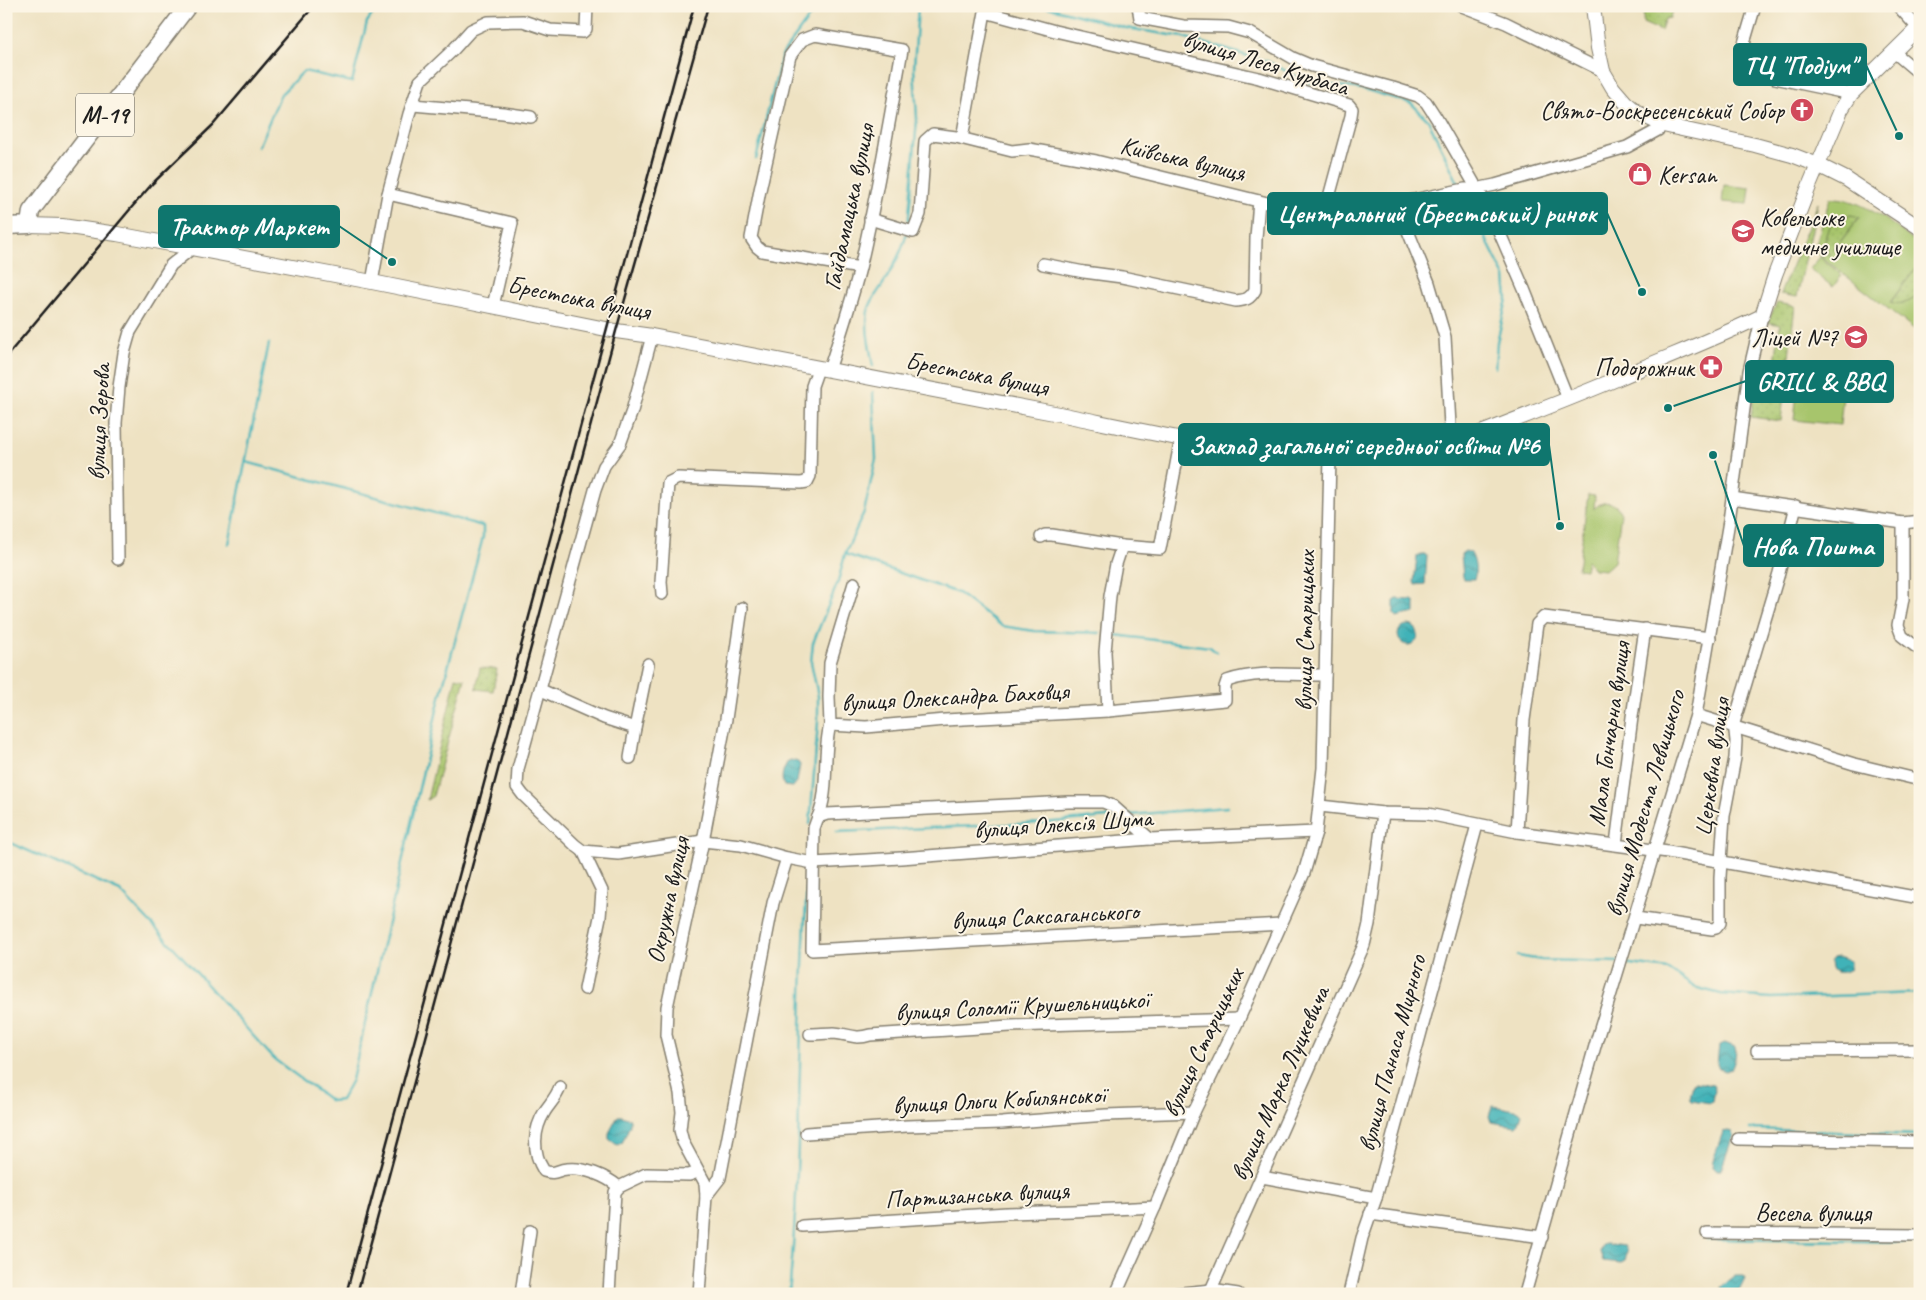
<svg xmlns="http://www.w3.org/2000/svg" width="1926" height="1300" font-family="Caveat,sans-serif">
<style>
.grass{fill:url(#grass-dots);stroke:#627044}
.park{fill:#a7c56c;stroke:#627044;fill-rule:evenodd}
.water{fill:url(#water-waves);stroke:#2e676a}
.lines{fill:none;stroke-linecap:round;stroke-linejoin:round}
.stream{stroke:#41b2b8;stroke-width:2.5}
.minor-casing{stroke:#857f6f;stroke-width:14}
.major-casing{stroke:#857f6f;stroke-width:16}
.highway-casing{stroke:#857f6f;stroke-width:19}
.minor{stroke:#fff;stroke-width:11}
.major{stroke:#fff;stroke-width:14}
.highway{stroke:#fff;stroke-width:16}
.rail{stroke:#1c1c1c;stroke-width:2.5}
.labels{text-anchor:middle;stroke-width:4;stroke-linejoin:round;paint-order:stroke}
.shield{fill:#fcf5e5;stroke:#5f5d58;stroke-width:1}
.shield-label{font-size:24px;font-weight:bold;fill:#1c1c1c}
.street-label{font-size:25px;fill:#1c1c1c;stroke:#fcf5e5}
.poi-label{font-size:25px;fill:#1c1c1c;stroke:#fcf5e5;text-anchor:end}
.leader{fill:none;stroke:#0f766e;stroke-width:2}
.callout-dot{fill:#0f766e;stroke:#fcf5e5;stroke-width:2}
.callout{fill:#0f766e;stroke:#0f766e;stroke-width:2}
.callout-label{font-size:26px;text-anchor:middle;font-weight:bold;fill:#fff}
</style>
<defs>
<pattern id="grass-dots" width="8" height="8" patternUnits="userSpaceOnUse" patternTransform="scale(1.25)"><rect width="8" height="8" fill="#a7c56c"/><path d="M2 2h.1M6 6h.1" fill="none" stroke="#8fa95d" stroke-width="1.8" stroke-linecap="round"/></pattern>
<pattern id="water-waves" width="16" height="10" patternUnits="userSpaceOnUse" patternTransform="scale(1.25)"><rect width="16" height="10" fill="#41b2b8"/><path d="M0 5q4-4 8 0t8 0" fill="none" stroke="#369095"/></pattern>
</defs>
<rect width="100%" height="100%" fill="#fcf5e5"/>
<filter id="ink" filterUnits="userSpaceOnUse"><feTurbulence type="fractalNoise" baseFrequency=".02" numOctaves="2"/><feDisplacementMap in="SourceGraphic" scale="10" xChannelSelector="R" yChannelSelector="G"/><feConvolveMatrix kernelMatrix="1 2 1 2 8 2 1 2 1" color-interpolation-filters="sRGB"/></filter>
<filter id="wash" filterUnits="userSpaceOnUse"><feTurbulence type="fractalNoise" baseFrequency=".0096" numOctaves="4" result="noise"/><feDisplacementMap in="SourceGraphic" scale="20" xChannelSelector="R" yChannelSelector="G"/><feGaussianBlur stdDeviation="1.12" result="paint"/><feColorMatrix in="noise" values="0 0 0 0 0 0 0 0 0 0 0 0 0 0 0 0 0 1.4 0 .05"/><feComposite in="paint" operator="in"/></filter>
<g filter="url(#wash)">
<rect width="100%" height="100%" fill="#eee2c2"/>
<!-- grass -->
<g class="grass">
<path d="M 1644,6 L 1674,6 L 1670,18 L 1665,19 L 1661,31 L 1643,23 Z"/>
<path d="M 1818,203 L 1797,297 L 1780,294 Z"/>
<path d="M 1847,215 L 1860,216 L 1829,256 C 1820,239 1828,220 1847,215 Z"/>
<path d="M 1920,263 L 1920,293 C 1912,302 1902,306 1890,303 Z"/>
<path d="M 1777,303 L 1795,306 L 1786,381 L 1759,378 L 1762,360 L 1775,362 L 1780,325 L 1767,322 Z"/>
<path d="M 1761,384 L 1785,387 L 1781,421 L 1751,417 L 1754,393 L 1759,394 Z"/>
<path d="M 480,668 L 497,669 L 493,691 L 476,689 Z"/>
<path d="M 456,677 L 465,679 L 433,796 L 427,800 Z"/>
</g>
<!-- park -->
<g class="park">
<path d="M 1724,185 L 1750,188 L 1748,204 L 1722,202 Z"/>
<path d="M 1830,198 C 1861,196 1897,228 1920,246 L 1920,263 L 1890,302 C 1901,306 1912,302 1920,293 L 1918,332 L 1814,251 ZM 1851,215 L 1860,217 L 1829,256 C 1819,237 1830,217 1851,215 Z"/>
<path d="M 1820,257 L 1842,275 L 1833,287 L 1810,269 Z"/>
<path d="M 1797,391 L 1843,396 L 1840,425 L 1794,420 Z"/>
<path d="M 1588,495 L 1595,496 L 1594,509 C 1603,499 1616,500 1621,514 L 1614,562 L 1605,570 L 1594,569 L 1587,560 L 1585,570 L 1578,569 Z"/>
</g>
<!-- water -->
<g class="water">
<path d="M 1465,551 L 1470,552 C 1475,558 1477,573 1474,579 L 1464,579 L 1463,577 L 1461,554 Z"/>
<path d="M 1421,554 L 1425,554 L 1427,557 L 1425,584 L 1415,585 L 1414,582 L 1417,556 Z"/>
<path d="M 1397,599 L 1412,600 L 1415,602 L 1415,613 L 1396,617 L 1394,614 L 1394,601 Z"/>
<circle cx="1408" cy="635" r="10"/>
<path d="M 791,760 L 798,762 L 800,765 L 797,782 L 793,787 L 784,786 C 780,778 783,769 788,761 Z"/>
<path d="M 1838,957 L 1850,961 L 1850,969 C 1843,973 1838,974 1831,969 L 1830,962 L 1833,958 Z"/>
<path d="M 1725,1043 L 1735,1047 C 1737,1055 1734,1062 1731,1069 L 1726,1071 L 1719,1069 L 1717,1064 L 1719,1045 Z"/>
<path d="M 1695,1082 L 1713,1085 L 1715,1090 L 1713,1101 L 1710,1103 L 1692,1100 L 1690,1097 L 1693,1083 Z"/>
<path d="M 1494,1106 L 1519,1111 L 1522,1114 L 1519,1123 L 1516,1126 L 1491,1122 L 1489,1116 L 1492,1107 Z"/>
<path d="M 618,1116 L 622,1116 L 630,1119 L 630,1125 L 622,1143 L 617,1145 L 609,1139 L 609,1133 Z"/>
<path d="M 1728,1131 L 1732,1132 L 1733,1136 L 1721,1170 L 1716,1171 L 1712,1167 L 1713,1160 L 1723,1132 Z"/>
<path d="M 1606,1244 L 1625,1246 L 1627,1251 L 1625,1261 L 1621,1263 L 1603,1261 L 1600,1252 L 1602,1245 Z"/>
<path d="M 1735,1276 L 1743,1276 L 1745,1279 L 1739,1291 L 1725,1292 L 1722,1290 L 1721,1287 Z"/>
</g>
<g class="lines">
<!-- stream -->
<g class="stream">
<path d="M 1044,6 L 1126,28 L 1183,37 L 1269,62 L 1307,82 L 1363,89 L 1411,103 L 1428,120 L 1459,185"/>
<path d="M 258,147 L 281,94 L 304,71 L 352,82 L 367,22 L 378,6"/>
<path d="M 756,159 L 782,55 L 817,6"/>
<path d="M 1466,199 L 1505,277 L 1507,299 L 1497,342 L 1495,368"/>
<path d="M 908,227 L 917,119 L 914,68 L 918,6"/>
<path d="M 873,366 C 870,348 865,329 868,311 C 871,299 879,291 885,281 C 893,267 903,250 906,235"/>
<path d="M 229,544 L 269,343"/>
<path d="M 845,554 L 958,593 L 1002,626 L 1034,631 L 1100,633"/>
<path d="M 1115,635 L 1210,647 L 1216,652"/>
<path d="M 1129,815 L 1227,807"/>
<path d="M 810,824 L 818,722 L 818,696 L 811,662 L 813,643 L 838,582 L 845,554 L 864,512 L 876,459 L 873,392"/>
<path d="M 836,832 L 1043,823 L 1118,816"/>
<path d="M 6,841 L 120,891 L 177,951 L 274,1059 L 331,1101 L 341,1100 L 352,1080 L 440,697 L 483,537 L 483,526 L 246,462"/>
<path d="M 1518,956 L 1541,960 L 1618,962"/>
<path d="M 1623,963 L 1668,969 L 1694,987 L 1721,994 L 1771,998 L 1920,993"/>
<path d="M 1750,1129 L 1920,1135"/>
<path d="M 1707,1239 L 1920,1242"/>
<path d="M 789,1294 C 803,1154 797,1013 808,873"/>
</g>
</g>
</g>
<g filter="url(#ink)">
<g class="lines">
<!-- minor casing -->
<g class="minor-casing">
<g id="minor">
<path d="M 1138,6 L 1140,18 L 1183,26 L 1228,27 L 1250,33 L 1293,58 L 1312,66 L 1393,88 L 1418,96 L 1426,102 L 1437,119 L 1491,213 L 1524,289 L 1568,399"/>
<path d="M 1462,6 L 1506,23 L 1599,69 L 1603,68"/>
<path d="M 1755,6 L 1744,43 L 1753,60 L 1775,78 L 1851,94"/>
<path d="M 1898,6 L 1918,28"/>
<path d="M 1894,52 L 1920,74"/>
<path d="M 413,105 L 503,113 L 531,117"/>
<path d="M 962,138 L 985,12 L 1055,31 L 1259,78 L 1349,105 L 1352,109 L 1351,116 L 1329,197 L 1329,205 L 1333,214"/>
<path d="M 388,194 L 512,223 L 493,306"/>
<path d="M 1397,204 L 1429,283 L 1445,337 L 1451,443"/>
<path d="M 870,219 L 913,232 L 920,214 L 925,141 L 933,134 L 956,137 L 1012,151 L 1029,149 L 1096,161 L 1287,208 L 1314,213 L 1348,214 L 1465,189 L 1476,189 L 1495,185 L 1627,147 L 1658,130 L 1663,125"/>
<path d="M 1043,264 L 1084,272 L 1122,277 L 1236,301 C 1246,300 1250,299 1255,290 L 1256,238 L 1259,201"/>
<path d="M 372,282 L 388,194 L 409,114 L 420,81 L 453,50 L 471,30 L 488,22 L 523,21 L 550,30 L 583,32 L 586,29 L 587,6"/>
<path d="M 652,336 L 632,411 L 620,444 L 604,466 L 595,490 L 518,769 L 517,787 L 523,795 L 575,845 L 583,851 L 618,854 L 703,841 L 741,845 L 787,858 L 813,863 L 901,858 L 1150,839 L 1316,832"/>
<path d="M 829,370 C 840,336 851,303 860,268 C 877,196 889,123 902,50 L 815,35 L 802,40 L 790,56 L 760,190 L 751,238 L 757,247 L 762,251 L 860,268"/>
<path d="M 1732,498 L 1903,523 L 1920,521"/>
<path d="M 1903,523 L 1903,599 L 1898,625 L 1902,636 L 1920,650"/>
<path d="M 1041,537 L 1045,535 L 1052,535 L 1122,546"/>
<path d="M 118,559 L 116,423 L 119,387 L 124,353 L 130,332 L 171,265 L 191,249"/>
<path d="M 854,583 L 830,663 L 829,697 L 830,725 L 866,727 L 945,720 L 1108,711 L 1225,700 L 1225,687 L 1227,681 C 1257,670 1294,675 1325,675"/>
<path d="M 662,594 L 661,582 L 668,483 L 678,478 L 801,483 L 807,482 L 810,476 L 812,386 L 818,369"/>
<path d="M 541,690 L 604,718 L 635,728 L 630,758"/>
<path d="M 1108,711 L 1105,652 L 1110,596 L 1116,564 L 1122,546 L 1160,549 L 1181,438"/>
<path d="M 1696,715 L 1854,764 L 1920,780"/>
<path d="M 635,728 L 648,664"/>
<path d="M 1320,806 L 1383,813 L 1428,814 L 1517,832 L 1668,852 L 1920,898"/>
<path d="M 818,817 C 830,790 822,755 830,725"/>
<path d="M 1517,832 L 1524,720 L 1537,624 L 1544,617 L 1710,638"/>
<path d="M 1150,839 L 1113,806 L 1103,802 L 1068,802 L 827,814 L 818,817 L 814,828 L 812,950 L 1281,924"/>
<path d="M 1616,844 L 1632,717 L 1645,629"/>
<path d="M 583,851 L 602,891 L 600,917 L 585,989"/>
<path d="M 1636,918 L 1712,929 L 1716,928 L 1720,923 L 1720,877 L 1724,816 L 1735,758 L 1736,741 L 1734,723 L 1779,573 L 1796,506"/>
<path d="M 810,1034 C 818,1034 826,1033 834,1033 C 849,1034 854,1040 870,1035 L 1011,1026 L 1239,1019"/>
<path d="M 1757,1051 L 1920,1050"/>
<path d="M 560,1087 C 556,1098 551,1102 545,1111 C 533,1130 532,1152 544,1171 C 556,1175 556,1170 567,1169 C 584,1167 606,1176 619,1187"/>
<path d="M 806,1133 L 907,1126 L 1002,1123 L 1106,1115 L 1194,1112"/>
<path d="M 1738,1139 L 1920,1142"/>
<path d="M 1262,1177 L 1376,1198"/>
<path d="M 706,1196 L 720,1178 L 773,903 L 787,858"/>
<path d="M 1370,1214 L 1542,1237"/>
<path d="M 802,1226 L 1007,1213 L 1072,1211 L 1155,1207"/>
<path d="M 1707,1233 L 1920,1235"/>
<path d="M 1211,1290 L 1364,945 L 1369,924 L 1383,813"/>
<path d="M 521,1294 L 530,1231"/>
<path d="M 609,1294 L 615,1192 L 619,1187 L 646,1174 L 689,1175 L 698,1172"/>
<path d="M 699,1294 L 706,1196 L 705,1183 L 683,1142 L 680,1130 L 682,1112 L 680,1093 L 666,1035 L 667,1007 L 703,841 L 726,719 L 742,608"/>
<path d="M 1116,1294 L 1155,1207 L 1194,1112 L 1239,1019 L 1304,873 L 1316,832 L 1323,768 L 1330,456"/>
<path d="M 1173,1294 L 1211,1290 L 1238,1294"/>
<path d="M 1349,1294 L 1362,1238 L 1376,1198 L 1477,825"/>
<path d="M 1525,1294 L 1597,1039 L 1696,715 L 1729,521 L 1749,371 L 1762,316"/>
</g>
</g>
<!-- major casing -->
<g class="major-casing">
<g id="major">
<path d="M 1593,6 L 1598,48 L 1603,71 L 1613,88 L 1626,103 L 1638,113 L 1663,125 L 1755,145 L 1792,155 L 1818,165 L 1846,179 L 1920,228"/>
<path d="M 29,225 L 62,226 L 117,234 L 372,282 L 616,331 L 652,336 C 786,362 920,388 1054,413 C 1170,436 1301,470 1419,450 C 1451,445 1482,433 1512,421 C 1548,407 1584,393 1619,378 C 1667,357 1715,339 1762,316 L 1775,275 L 1810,184 L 1841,110 L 1851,94 L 1920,26"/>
</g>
</g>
<!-- highway casing -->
<g class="highway-casing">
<path id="highway" d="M 6,226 L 29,225 L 31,211 L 188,6"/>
</g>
<!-- minor -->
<use href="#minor" class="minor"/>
<!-- major -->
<use href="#major" class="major"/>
<!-- highway -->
<use href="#highway" class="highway"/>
<!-- rail -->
<g class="rail">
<path d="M 6,357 L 132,207 L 153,183 L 213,125 L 314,6"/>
<path d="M 346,1294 L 694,6"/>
<path d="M 357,1294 L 616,331 L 708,6"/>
</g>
</g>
</g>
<!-- icons -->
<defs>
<g id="church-disc" transform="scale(1.25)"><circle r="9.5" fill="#d1495b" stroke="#fcf5e5"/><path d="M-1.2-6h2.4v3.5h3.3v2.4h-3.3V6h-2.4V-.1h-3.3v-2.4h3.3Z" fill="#fff"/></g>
<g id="shop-disc" transform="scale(1.25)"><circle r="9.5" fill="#d1495b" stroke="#fcf5e5"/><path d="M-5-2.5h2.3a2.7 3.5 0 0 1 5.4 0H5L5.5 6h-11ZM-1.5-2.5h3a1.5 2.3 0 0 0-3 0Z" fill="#fff"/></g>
<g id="university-disc" transform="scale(1.25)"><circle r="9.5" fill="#d1495b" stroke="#fcf5e5"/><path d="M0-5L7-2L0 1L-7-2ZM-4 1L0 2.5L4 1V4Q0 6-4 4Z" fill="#fff"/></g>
<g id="school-disc" transform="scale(1.25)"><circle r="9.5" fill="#d1495b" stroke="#fcf5e5"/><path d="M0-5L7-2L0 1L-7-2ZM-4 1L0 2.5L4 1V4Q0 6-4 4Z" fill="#fff"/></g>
<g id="pharmacy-disc" transform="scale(1.25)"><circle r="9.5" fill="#d1495b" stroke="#fcf5e5"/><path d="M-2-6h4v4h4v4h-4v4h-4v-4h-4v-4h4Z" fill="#fff"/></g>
</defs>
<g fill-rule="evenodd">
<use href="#church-disc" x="1802" y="110"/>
<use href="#shop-disc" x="1640" y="174"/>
<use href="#university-disc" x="1743" y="231"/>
<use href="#school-disc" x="1856" y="337"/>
<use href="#pharmacy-disc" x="1711" y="367"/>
</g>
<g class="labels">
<!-- shield labels -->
<rect class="shield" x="76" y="93.5" width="58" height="43" rx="4"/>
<g class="shield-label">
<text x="105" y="123">М-19</text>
</g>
<!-- street labels -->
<g class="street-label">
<text transform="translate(1266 62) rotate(17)" y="9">вулиця Леся Курбаса</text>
<text transform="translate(1183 158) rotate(13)" y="9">Київська вулиця</text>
<text transform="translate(848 207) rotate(-78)" y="9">Гайдамацька вулиця</text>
<text transform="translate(579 297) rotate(11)" y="9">Брестська вулиця</text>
<text transform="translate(977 373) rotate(11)" y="9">Брестська вулиця</text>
<text transform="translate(98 422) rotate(-87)" y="9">вулиця Зерова</text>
<text transform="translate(1304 631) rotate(-89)" y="9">вулиця Старицьких</text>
<text transform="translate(955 696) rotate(-3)" y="9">вулиця Олександра Баховця</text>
<text transform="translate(1608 734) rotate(-82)" y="9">Мала Гончарна вулиця</text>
<text transform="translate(1711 767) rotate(-82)" y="9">Церковна вулиця</text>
<text transform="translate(1644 803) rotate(-74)" y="9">вулиця Модеста Левицького</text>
<text transform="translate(1063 823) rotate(-4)" y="9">вулиця Олексія Шума</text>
<text transform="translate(667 900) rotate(-78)" y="9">Окружна вулиця</text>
<text transform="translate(1045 915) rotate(-3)" y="9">вулиця Саксаганського</text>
<text transform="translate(1022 1005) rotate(-3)" y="9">вулиця Соломії Крушельницької</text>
<text transform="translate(1202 1042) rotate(-65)" y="9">вулиця Старицьких</text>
<text transform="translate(1391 1053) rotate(-75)" y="9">вулиця Панаса Мирного</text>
<text transform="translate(1279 1083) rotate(-66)" y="9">вулиця Марка Луцкевича</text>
<text transform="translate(999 1099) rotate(-3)" y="9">вулиця Ольги Кобилянської</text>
<text transform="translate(977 1194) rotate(-3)" y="9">Партизанська вулиця</text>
<text x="1813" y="1221">Весела вулиця</text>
</g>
<!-- poi labels -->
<g class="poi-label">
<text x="1784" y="119">Свято-Воскресенський Собор</text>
<text x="1658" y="183" text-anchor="start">Kersan</text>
<text x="1760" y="226" text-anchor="start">Ковельське<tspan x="1760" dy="29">медичне училище</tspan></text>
<text x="1838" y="346">Ліцей №7</text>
<text x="1694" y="376">Подорожник</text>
</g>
</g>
<!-- callouts -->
<path class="leader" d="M1899 136L1866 65M1642 292L1607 213M392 262L339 226M1668 408L1746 381M1560 526L1549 445M1713 455L1744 546"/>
<g class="callout-dot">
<circle cx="1899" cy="136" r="5"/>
<circle cx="1642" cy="292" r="5"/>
<circle cx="392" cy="262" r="5"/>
<circle cx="1668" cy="408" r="5"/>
<circle cx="1560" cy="526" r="5"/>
<circle cx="1713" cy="455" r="5"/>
</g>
<g class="callout">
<rect x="1734" y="44" width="132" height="41" rx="5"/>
<rect x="1268" y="193" width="339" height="41" rx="5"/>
<rect x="159" y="206" width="180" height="41" rx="5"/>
<rect x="1746" y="361" width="147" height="41" rx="5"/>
<rect x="1179" y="424" width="370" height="41" rx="5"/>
<rect x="1744" y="525" width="139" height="41" rx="5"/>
</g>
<g class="callout-label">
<text x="1800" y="74">ТЦ "Подіум"</text>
<text x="1437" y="222">Центральний (Брестський) ринок</text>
<text x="249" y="235">Трактор Маркет</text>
<text x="1820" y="390">GRILL &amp; BBQ</text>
<text x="1364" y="454">Заклад загальної середньої освіти №6</text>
<text x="1813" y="555">Нова Пошта</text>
</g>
<!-- margin -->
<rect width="1926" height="1300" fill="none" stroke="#fcf5e5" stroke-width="25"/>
</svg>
